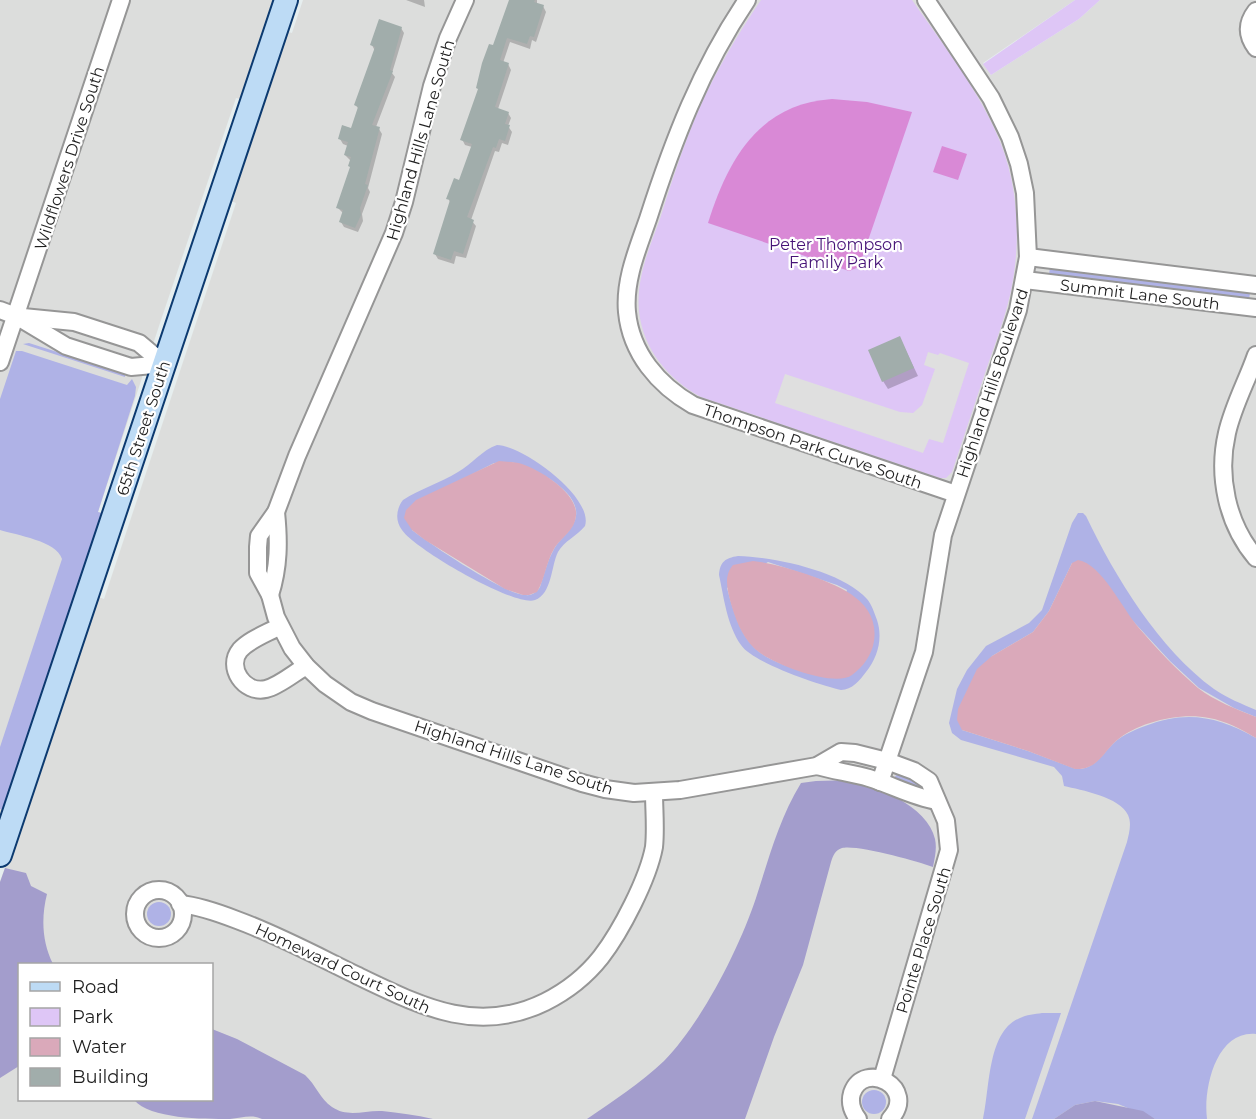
<svg xmlns="http://www.w3.org/2000/svg" width="1256" height="1119" font-family="Montserrat,sans-serif">
<style>
.residential{fill:#dcdddc;fill-rule:evenodd}
.grass{fill:#afb2e6;fill-rule:evenodd}
.forest{fill:#a39dcc}
.park{fill:#dec6f6}
.pitch{fill:#d989d6}
.parking{fill:#dfdfdf}
.water{fill:#daa9ba}
.shadow{fill:#0003}
.building{fill:#a1adab}
.lines{fill:none;stroke-linecap:round;stroke-linejoin:round}
.street-casing{stroke:#969696;stroke-width:20}
.secondary-casing{stroke:#0c3a70;stroke-width:26}
.street{stroke:#fff;stroke-width:16}
.secondary{stroke:#bddbf5;stroke-width:22}
.labels{text-anchor:middle;stroke-width:4.5;stroke-linejoin:round;paint-order:stroke}
.street-label{font-size:16px;fill:#1f1f1f;stroke:#fff}
.park-label{font-size:16px;fill:#461377;stroke:#fff}
</style>
<rect width="100%" height="100%" fill="#e6eeef"/>
<!-- residential -->
<g class="residential">
<path d="M 0,0 L 277,0 L 244,100 L 236,98 L 160,323 L 98,512 L 105,514 L 0,827 Z"/>
<path d="M 303,0 L 1075,0 L 983,63 L 991,75 L 1079,19 L 1100,0 L 1256,0 L 1256,1119 L 0,1119 L 0,882 L 96,596 L 104,599 L 236,203 L 228,200 L 285,31 L 292,33 ZM 20,964 L 212,964 L 212,1100 L 20,1100 Z"/>
</g>
<!-- grass -->
<g class="grass">
<path d="M 1050,267 L 1250,292 L 1249,301 L 1049,275 Z"/>
<path d="M 29,343 L 123,373 L 125,374 L 125,377 L 23,344 Z"/>
<path d="M 16,351 L 22,351 L 127,385 L 132,379 L 136,387 L 135,396 L 98,512 L 105,514 L 5,811 L 0,809 L 0,747 L 62,559 C 57,541 16,535 0,530 L 0,399 Z"/>
<path d="M 497,445 C 522,445 594,497 585,526 C 577,536 564,541 558,552 C 551,566 552,594 535,600 C 516,608 413,548 402,530 C 395,521 396,509 403,500 C 420,489 440,483 458,472 C 471,465 482,450 497,445 ZM 511,462 C 531,466 580,490 576,516 C 573,532 559,538 553,551 C 547,562 544,575 540,587 C 537,592 532,596 525,595 C 504,594 430,544 412,530 L 451,485 L 494,463 Z"/>
<path d="M 1078,513 L 1083,513 L 1086,516 C 1115,577 1159,649 1214,689 C 1227,698 1242,704 1256,710 L 1256,717 L 1234,708 L 1199,688 L 1170,661 L 1132,620 L 1072,563 L 1049,611 L 1033,632 L 992,656 L 962,730 L 1028,751 L 1076,769 C 1096,770 1103,752 1116,741 C 1125,734 1134,730 1145,726 C 1186,710 1218,716 1256,738 L 1256,1034 C 1216,1030 1203,1089 1207,1119 L 1155,1119 L 1118,1104 L 1095,1101 L 1075,1105 L 1054,1119 L 1032,1119 L 1127,842 C 1129,833 1132,824 1128,815 C 1120,797 1081,790 1064,786 L 1062,776 L 1054,767 L 961,740 L 952,733 L 949,723 L 957,689 L 967,670 L 986,646 L 1029,623 L 1042,610 L 1072,523 Z"/>
<path d="M 738,556 C 774,557 842,571 867,599 C 872,605 874,612 877,620 C 883,638 878,657 866,672 C 860,680 852,690 841,690 C 819,685 753,663 741,645 C 727,625 724,598 719,575 C 720,562 725,558 738,556 ZM 768,562 L 837,585 L 847,590 L 819,676 C 757,658 744,652 727,588 Z"/>
<path d="M 899,774 L 918,782 L 925,789 L 919,789 L 896,779 L 895,776 Z"/>
<circle cx="159" cy="914" r="12"/>
<path d="M 1042,1013 L 1061,1013 L 1025,1119 L 983,1119 C 990,1090 987,1031 1020,1018 C 1026,1015 1035,1014 1042,1013 Z"/>
<circle cx="874" cy="1102" r="12"/>
</g>
<!-- forest -->
<g class="forest">
<path d="M 816,781 C 825,781 835,780 844,781 C 875,784 928,806 935,839 C 937,848 935,857 933,867 C 918,861 855,844 842,848 C 835,850 833,856 831,862 L 803,965 L 774,1037 L 745,1119 L 587,1119 C 613,1101 641,1083 664,1061 C 702,1022 739,949 756,898 C 769,858 779,819 801,783 Z"/>
<path d="M 5,868 L 26,873 L 31,886 L 47,894 C 41,918 42,942 53,964 L 20,964 L 19,1066 L 0,1078 L 0,882 Z"/>
<path d="M 212,1029 L 237,1039 L 305,1075 C 316,1085 320,1099 332,1107 C 348,1118 365,1110 382,1111 C 399,1113 416,1115 433,1119 L 262,1119 C 251,1114 242,1118 230,1119 C 203,1119 150,1119 134,1100 L 212,1100 Z"/>
<path d="M 1095,1101 L 1143,1111 L 1155,1119 L 1054,1119 L 1075,1105 Z"/>
</g>
<!-- park -->
<g class="park">
<path d="M 761,0 L 912,0 C 939,39 976,87 995,130 C 1019,181 1022,241 1010,295 C 1004,321 994,347 985,373 C 974,406 963,439 952,472 L 946,478 L 940,478 L 701,397 C 668,379 643,349 639,311 C 636,279 649,249 660,219 C 672,181 684,143 700,107 C 717,69 738,34 761,0 Z"/>
<path d="M 1075,0 L 1100,0 L 1079,19 L 991,75 L 983,64 Z"/>
</g>
<!-- pitch -->
<g class="pitch">
<path d="M 832,99 L 867,102 L 912,112 L 859,267 L 849,271 L 708,223 C 728,159 759,104 832,99 Z"/>
<path d="M 942,146 L 967,154 L 958,180 L 933,172 Z"/>
</g>
<!-- parking -->
<path class="parking" d="M 928,352 L 938,355 L 940,353 L 969,363 L 943,443 L 929,439 L 923,453 L 775,403 L 785,374 L 900,412 L 913,413 L 922,405 L 935,369 L 924,365 Z"/>
<!-- water -->
<g class="water">
<path d="M 499,461 C 507,462 515,462 522,464 C 540,470 578,493 576,515 C 575,531 561,537 554,549 C 546,562 545,579 537,592 L 529,595 L 523,595 L 505,589 L 425,540 L 412,530 L 404,518 L 406,510 L 416,500 Z"/>
<path d="M 1078,560 C 1102,564 1123,610 1139,628 C 1157,649 1177,670 1198,688 C 1215,701 1236,709 1256,717 L 1256,738 C 1241,729 1226,721 1209,718 C 1180,712 1138,722 1116,741 C 1102,754 1097,770 1075,769 L 1028,751 L 962,730 L 957,720 L 958,709 L 977,669 L 992,656 L 1033,632 L 1049,611 L 1072,563 Z"/>
<path d="M 753,561 C 772,563 788,568 806,574 C 837,585 880,600 874,641 C 872,655 863,667 852,675 C 834,688 769,663 754,648 C 741,635 735,618 730,600 C 727,588 724,575 733,565 Z"/>
</g>
<!-- shadow -->
<g class="shadow">
<path d="M 406,0 L 424,0 L 425,7 Z"/>
<path d="M 510,0 L 537,0 L 537,5 L 543,6 L 546,12 L 536,42 L 532,40 L 530,49 L 510,42 L 503,63 L 508,64 L 511,70 L 498,109 L 508,113 L 511,118 L 508,126 L 512,132 L 508,145 L 502,143 L 499,152 L 495,151 L 471,220 L 476,226 L 466,258 L 456,256 L 454,264 L 438,259 L 435,254 L 451,204 L 448,198 L 460,182 L 472,147 L 465,145 L 462,139 Z"/>
<path d="M 401,28 L 404,33 L 392,73 L 395,77 L 376,127 L 379,129 L 382,134 L 368,188 L 370,192 L 362,214 L 363,221 L 358,232 L 344,227 L 341,222 L 344,214 L 338,208 L 351,169 L 351,161 L 345,155 L 348,146 L 343,144 L 340,139 L 352,130 L 359,110 L 356,105 L 375,51 L 372,45 Z"/>
<path d="M 900,338 L 918,376 L 888,389 L 883,381 Z"/>
</g>
<!-- building -->
<g class="building">
<path d="M 509,0 L 535,0 L 534,2 L 544,5 L 534,37 L 530,36 L 527,44 L 507,38 L 500,60 L 509,63 L 495,107 L 509,112 L 505,124 L 510,125 L 505,141 L 499,139 L 496,148 L 493,147 L 467,217 L 474,220 L 463,254 L 454,251 L 451,260 L 433,254 L 450,200 L 446,199 L 454,178 L 459,180 L 472,144 L 460,140 L 478,89 L 476,88 L 482,63 L 489,44 L 493,45 Z"/>
<path d="M 379,19 L 402,27 L 390,70 L 393,71 L 372,125 L 380,127 L 365,184 L 368,185 L 360,208 L 361,215 L 355,228 L 339,222 L 343,210 L 336,208 L 350,167 L 348,166 L 351,157 L 344,155 L 348,142 L 338,139 L 342,125 L 351,128 L 358,107 L 354,105 L 375,47 L 370,45 Z"/>
<path d="M 900,336 L 914,368 L 882,382 L 868,350 Z"/>
</g>
<g class="lines">
<!-- street casing -->
<g class="street-casing">
<g id="street">
<path d="M 465,0 L 448,38 L 432,86 L 404,202 L 394,233 L 297,456 L 276,512 L 259,536 L 258,547 L 258,573 L 270,595 L 276,617 L 292,648 L 306,666 L 325,684 L 351,702 L 372,711 L 582,783 L 605,789 L 634,793 L 680,790 L 817,766 L 841,752 L 855,753 L 887,761 L 914,771 L 929,781 L 946,821 L 949,850 L 882,1079"/>
<path d="M 747,0 C 701,68 673,141 648,219 C 638,248 624,280 627,312 C 631,353 658,385 693,405 L 956,494"/>
<path d="M 1256,11 C 1246,24 1247,36 1256,48"/>
<path d="M 1028,257 L 1256,285"/>
<path d="M 1025,280 L 1256,308"/>
<path d="M 0,310 L 16,316 L 66,346 L 131,367 L 164,364"/>
<path d="M 23,317 L 74,322 L 139,343 L 164,364"/>
<path d="M 1256,355 C 1247,381 1233,406 1227,433 C 1217,476 1227,524 1256,558"/>
<path d="M 0,362 L 121,0"/>
<path d="M 270,595 C 279,567 279,541 276,512"/>
<path d="M 280,626 C 268,633 250,639 240,650 C 226,667 244,694 266,689 C 279,686 294,673 306,666"/>
<path d="M 817,766 C 834,771 852,773 869,778 C 892,785 913,797 937,801"/>
<path d="M 880,782 L 924,652 L 943,535 L 1018,310 L 1028,257 L 1025,193 L 1019,164 L 1010,137 L 991,98 L 926,0"/>
<circle cx="159" cy="914" r="24"/>
<path d="M 180,904 C 200,906 219,913 237,920 C 278,935 317,956 356,975 C 419,1005 476,1036 545,1002 C 567,991 586,976 601,957 C 621,931 648,879 654,847 C 656,829 654,810 654,792"/>
<path d="M 858,1119 C 852,1111 849,1103 852,1093 C 864,1059 919,1088 890,1119"/>
</g>
</g>
<!-- secondary casing -->
<g class="secondary-casing">
<path id="secondary" d="M 0,855 L 286,0"/>
</g>
<!-- street -->
<use href="#street" class="street"/>
<!-- secondary -->
<use href="#secondary" class="secondary"/>
</g>
<g class="labels">
<!-- street labels -->
<g class="street-label">
<text transform="translate(420 140) rotate(-74)" y="6">Highland Hills Lane South</text>
<text transform="translate(69 158) rotate(-72)" y="6">Wildflowers Drive South</text>
<text transform="translate(1140 294) rotate(7)" y="6">Summit Lane South</text>
<text transform="translate(992 383) rotate(-72)" y="6">Highland Hills Boulevard</text>
<text transform="translate(143 428) rotate(-72)" y="6">65th Street South</text>
<text transform="translate(813 446) rotate(19)" y="6">Thompson Park Curve South</text>
<text transform="translate(514 757) rotate(18)" y="6">Highland Hills Lane South</text>
<text transform="translate(923 940) rotate(-73)" y="6">Pointe Place South</text>
<text transform="translate(343 968) rotate(25)" y="6">Homeward Court South</text>
</g>
<!-- park labels -->
<g class="park-label">
<text x="836" y="250">Peter Thompson<tspan x="836" dy="18">Family Park</tspan></text>
</g>
</g>
<!-- legend -->
<rect x="18" y="963" width="195" height="138" fill="#ffffff" stroke="#a5a5a5" stroke-width="1.5"/>
<rect x="30" y="982" width="30" height="9" fill="#bddbf5" stroke="#a5a5a5" stroke-width="1.5"/>
<text x="72" y="993" font-size="18" fill="#1f1f1f">Road</text>
<rect x="30" y="1008" width="30" height="18" fill="#dec6f6" stroke="#a5a5a5" stroke-width="1.5"/>
<text x="72" y="1023" font-size="18" fill="#1f1f1f">Park</text>
<rect x="30" y="1038" width="30" height="18" fill="#daa9ba" stroke="#a5a5a5" stroke-width="1.5"/>
<text x="72" y="1053" font-size="18" fill="#1f1f1f">Water</text>
<rect x="30" y="1068" width="30" height="18" fill="#a1adab" stroke="#a5a5a5" stroke-width="1.5"/>
<text x="72" y="1083" font-size="18" fill="#1f1f1f">Building</text>
</svg>
